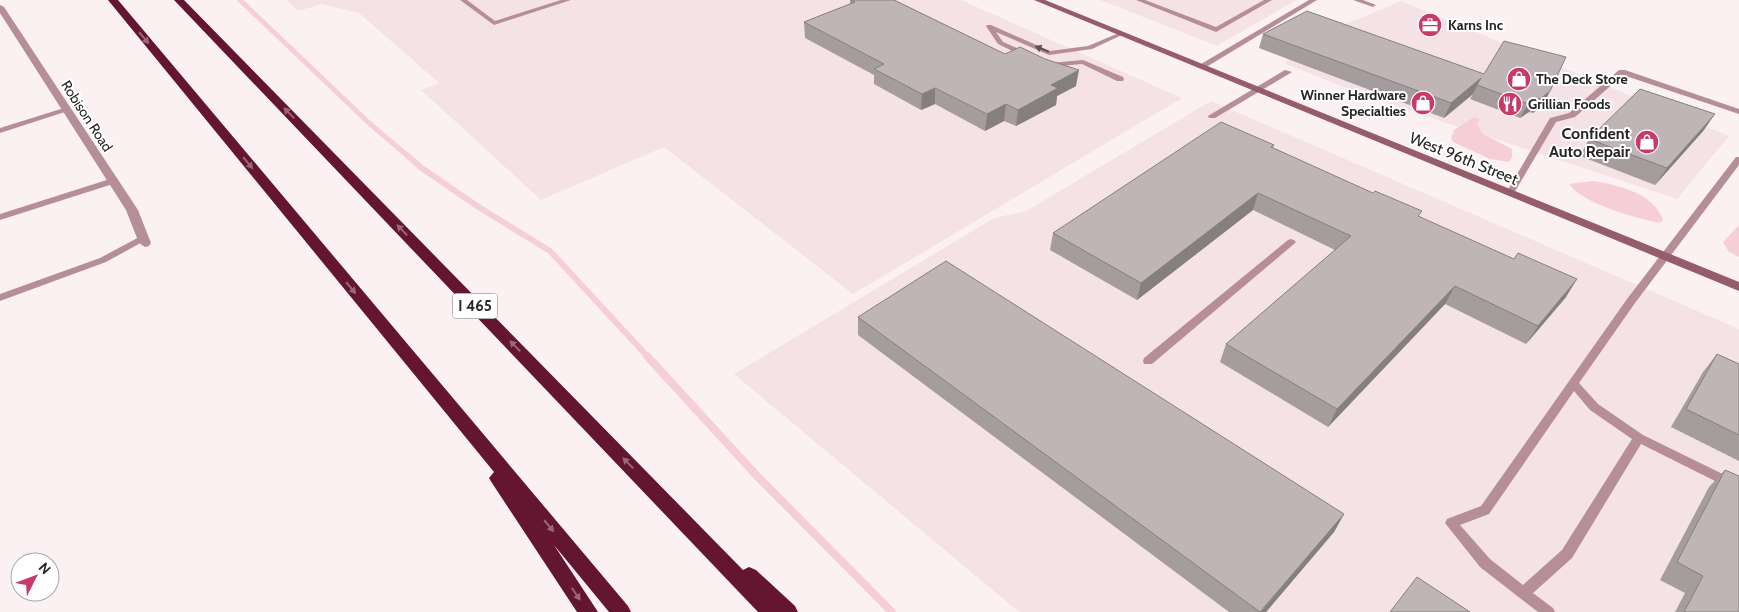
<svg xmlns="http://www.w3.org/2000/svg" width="1739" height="612" font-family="Cabin,sans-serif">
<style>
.built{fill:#f5e2e6}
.water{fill:#f6cfd6}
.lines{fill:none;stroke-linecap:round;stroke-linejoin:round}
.stream-far2{stroke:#f6cfd6;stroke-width:5}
.stream-far1{stroke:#f6cfd6;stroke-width:6}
.stream{stroke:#f6cfd6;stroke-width:8}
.lane{fill:#b68e96;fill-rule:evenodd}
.street{fill:#b68e96;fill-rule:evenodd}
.secondary{fill:#955c69;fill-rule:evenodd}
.highway{fill:#641630;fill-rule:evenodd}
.wall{fill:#a49c9d}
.shaded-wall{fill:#867f80}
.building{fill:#bfb5b7;stroke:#867f80}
.oneway{fill:#9a6878}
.oneway2{fill:#604e52}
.labels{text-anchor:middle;stroke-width:4;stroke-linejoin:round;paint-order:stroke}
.far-poi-label{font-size:14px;font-weight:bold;fill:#272424;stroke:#fff;text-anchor:start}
.far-street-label{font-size:14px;fill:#272424;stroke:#fff}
.shield{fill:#fff;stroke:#686666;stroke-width:1}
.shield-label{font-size:15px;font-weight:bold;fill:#272424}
.poi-label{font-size:16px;font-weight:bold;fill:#272424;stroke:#fff;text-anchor:end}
.street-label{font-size:16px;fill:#272424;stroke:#fff}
</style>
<rect width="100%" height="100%" fill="#fbf1f3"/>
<!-- built -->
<g class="built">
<path d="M 286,0 L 961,0 L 1182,98 L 853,294 L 664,147 L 541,200 L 421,90 L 439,83 L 359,13 L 322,4 L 298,11 Z"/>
<path d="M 1100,0 L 1296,0 L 1217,46 Z"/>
<path d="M 1401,1 L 1729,136 L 1677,199 L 1368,97 L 1284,63 L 1329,31 Z"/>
<path d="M 1211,101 L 1739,329 L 1739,612 L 1019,612 L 734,374 L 994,218 L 1026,211 Z"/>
</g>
<!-- water -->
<g class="water">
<path d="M 1474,117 L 1480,119 L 1477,125 L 1483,134 L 1512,149 L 1512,157 L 1509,162 L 1490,159 L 1453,142 L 1451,138 L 1454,130 Z"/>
<path d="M 1593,181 C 1618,185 1654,193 1663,220 L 1660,223 C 1638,219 1581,203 1569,184 Z"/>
<path d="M 1739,225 L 1739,257 L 1729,252 L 1723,242 Z"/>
</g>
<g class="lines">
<!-- stream-far2 -->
<path class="stream-far2" d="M 240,0 L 369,123 L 409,157"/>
<!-- stream-far1 -->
<path class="stream-far1" d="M 408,156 L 423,169 L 477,206 L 550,251 L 648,357"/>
<!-- stream -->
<path class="stream" d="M 647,356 L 758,477 L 892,612"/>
<!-- lane -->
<g class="lane">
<path d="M 460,0 L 467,0 L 495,21 L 561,0 L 571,0 L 494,25 Z"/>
<path d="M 1136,0 L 1145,0 L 1216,27 L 1264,0 L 1272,0 L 1216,32 Z"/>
<path d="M 1309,0 L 1317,0 L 1203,69 L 1196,67 Z"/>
<path d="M 1353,0 L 1363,0 L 1376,5 L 1373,7 Z"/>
<path d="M 987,25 L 991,25 L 1050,51 L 1088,46 L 1119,33 L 1124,34 L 1092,49 L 1049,55 L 996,32 L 1003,42 L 1028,53 L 1028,57 L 1025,57 L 998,44 L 986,26 Z"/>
<path d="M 1083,60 L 1123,77 L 1124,79 L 1123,81 L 1117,81 L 1082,64 L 1050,67 L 1046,65 L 1050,63 Z"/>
<path d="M 1285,70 L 1292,72 L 1215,118 L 1209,118 L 1208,116 Z"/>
<path d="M 1619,70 L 1625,70 L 1739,109 L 1739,114 L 1623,75 L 1575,117 L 1556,122 L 1514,193 L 1513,195 L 1507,195 L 1506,193 L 1550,118 L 1569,113 Z"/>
<path d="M 64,108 L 70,108 L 71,110 L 0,133 L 0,128 Z"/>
<path d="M 1736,157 L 1739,157 L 1739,165 L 1635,303 L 1579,383 L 1598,404 L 1643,435 L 1739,482 L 1739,493 L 1641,444 L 1572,558 L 1533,593 L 1553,608 L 1555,612 L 1538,612 L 1480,567 L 1445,523 L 1447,519 L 1481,506 L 1627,299 ZM 1574,391 L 1590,410 L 1632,439 L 1562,550 L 1523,585 L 1490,559 L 1460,525 L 1489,514 Z"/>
<path d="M 113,178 L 117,181 L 116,183 L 0,220 L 0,214 Z"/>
<path d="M 143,235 L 148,238 L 146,240 L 106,262 L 0,301 L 0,294 L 100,258 Z"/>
<path d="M 1291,239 L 1294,240 L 1296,242 L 1294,244 L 1152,364 L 1144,364 L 1143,361 L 1144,358 L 1288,240 Z"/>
</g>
<!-- street -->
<path class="street" d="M 0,5 L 4,7 L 138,210 L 151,243 L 149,246 L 145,247 L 139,243 L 126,210 L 0,13 Z"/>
<!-- secondary -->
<path class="secondary" d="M 1034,0 L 1045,0 L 1739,282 L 1739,291 Z"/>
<!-- highway -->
<g class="highway">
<path d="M 108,0 L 118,0 L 628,606 L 631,612 L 609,612 L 554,545 L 598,612 L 577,612 L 492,483 L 489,478 L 494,472 Z"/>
<path d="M 174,0 L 184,0 L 743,570 L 749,567 L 756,570 L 795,606 L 798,612 L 758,612 Z"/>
</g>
</g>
<!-- wall -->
<g class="wall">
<path d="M 850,0 L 894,0 L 1005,54 L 1076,86 L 1057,96 L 1056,105 L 1016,126 L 1004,121 L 985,131 L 935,104 L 921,110 L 874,84 L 874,75 L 805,38 L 804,22 L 850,4 Z"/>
<path d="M 1263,34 L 1550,91 L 1543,105 L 1533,113 L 1529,112 L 1520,118 L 1470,99 L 1473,94 L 1444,118 L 1259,48 Z"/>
<path d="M 1704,130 L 1655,185 L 1580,156 L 1589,139 Z"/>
<path d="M 1274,145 L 1273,148 L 1420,217 L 1566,297 L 1526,344 L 1445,304 L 1328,427 L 1220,362 L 1226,344 L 1335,250 L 1253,210 L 1137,300 L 1050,250 L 1053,233 Z"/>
<path d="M 858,317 L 1344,514 L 1334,532 L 1266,612 L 1229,612 L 858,335 Z"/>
<path d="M 1717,354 L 1739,364 L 1739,461 L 1671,427 L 1703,372 Z"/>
<path d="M 1725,470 L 1739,612 L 1675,612 L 1685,593 L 1660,580 L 1709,487 Z"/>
</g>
<!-- shaded-wall -->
<g class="shaded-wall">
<path d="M 1079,70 L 1076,86 L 1057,96 L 1056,105 L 1016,126 L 1018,110 L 1051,85 Z"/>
<path d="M 1481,78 L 1473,94 L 1444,118 L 1451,103 Z"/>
<path d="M 935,88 L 935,104 L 921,110 L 922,94 Z"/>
<path d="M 1550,91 L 1543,105 L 1533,113 L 1540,99 Z"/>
<path d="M 1536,97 L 1529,112 L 1520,118 L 1528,104 Z"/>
<path d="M 1006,104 L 1004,121 L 985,131 L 987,114 Z"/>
<path d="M 1715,114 L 1704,130 L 1655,185 L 1667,168 Z"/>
<path d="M 1258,193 L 1253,210 L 1137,300 L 1141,283 Z"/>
<path d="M 1577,279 L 1566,297 L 1526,344 L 1538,326 Z"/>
<path d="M 1455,286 L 1445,304 L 1328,427 L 1337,409 Z"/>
<path d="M 1344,514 L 1334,532 L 1266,612 L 1261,612 Z"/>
</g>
<!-- building -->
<g class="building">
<path d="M 851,0 L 894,0 L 1005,54 L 1020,47 L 1045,59 L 1079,70 L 1051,85 L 1058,88 L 1018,110 L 1006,104 L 987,114 L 935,88 L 922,94 L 874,69 L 884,64 L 804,22 L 855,2 Z"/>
<path d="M 1307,11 L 1484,74 L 1504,41 L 1566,57 L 1550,91 L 1540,99 L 1536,97 L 1528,104 L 1477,85 L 1481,78 L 1451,103 L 1263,34 Z"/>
<path d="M 1640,89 L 1715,114 L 1667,168 L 1589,139 Z"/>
<path d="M 1221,122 L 1274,145 L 1271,147 L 1373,193 L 1375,191 L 1422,211 L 1418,216 L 1514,259 L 1518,253 L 1577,279 L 1538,326 L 1455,286 L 1337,409 L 1226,344 L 1351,236 L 1258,193 L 1141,283 L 1053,233 Z"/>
<path d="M 946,261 L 1344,514 L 1260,612 L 858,317 Z"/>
<path d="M 1717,354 L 1739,364 L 1739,435 L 1686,409 Z"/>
<path d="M 1725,470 L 1739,476 L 1739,612 L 1684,612 L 1703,576 L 1677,562 Z"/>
<path d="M 1417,577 L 1470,612 L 1390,612 Z"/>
</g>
<!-- one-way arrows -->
<defs><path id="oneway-solid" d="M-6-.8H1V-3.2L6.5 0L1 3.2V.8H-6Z" transform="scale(1.25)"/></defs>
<g class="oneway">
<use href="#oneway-solid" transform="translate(144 38) rotate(50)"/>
<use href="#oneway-solid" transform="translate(289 113) rotate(-134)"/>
<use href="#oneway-solid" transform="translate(248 163) rotate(50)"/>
<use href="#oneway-solid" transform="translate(402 230) rotate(-134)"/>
<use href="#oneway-solid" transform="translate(351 288) rotate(50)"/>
<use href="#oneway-solid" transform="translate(515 346) rotate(-134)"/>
<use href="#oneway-solid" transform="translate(628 463) rotate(-134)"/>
<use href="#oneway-solid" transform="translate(549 526) rotate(50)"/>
<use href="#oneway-solid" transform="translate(576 594) rotate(56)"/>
</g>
<use class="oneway2" href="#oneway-solid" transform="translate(1042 49) rotate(-158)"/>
<!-- icons -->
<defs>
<g id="office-disc" transform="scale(1.25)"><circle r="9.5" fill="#c83b69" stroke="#fff"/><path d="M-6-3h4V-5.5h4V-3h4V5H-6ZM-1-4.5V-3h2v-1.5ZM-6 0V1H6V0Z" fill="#fff"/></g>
<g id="shop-disc" transform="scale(1.25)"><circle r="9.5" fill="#c83b69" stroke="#fff"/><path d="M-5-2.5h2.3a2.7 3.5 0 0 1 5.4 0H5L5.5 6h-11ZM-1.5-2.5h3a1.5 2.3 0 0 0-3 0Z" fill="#fff"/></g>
<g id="restaurant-disc" transform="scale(1.25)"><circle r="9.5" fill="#c83b69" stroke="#fff"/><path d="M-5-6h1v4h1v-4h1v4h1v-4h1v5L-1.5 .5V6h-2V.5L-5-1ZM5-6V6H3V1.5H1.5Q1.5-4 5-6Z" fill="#fff"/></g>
</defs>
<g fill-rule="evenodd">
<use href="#office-disc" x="1430" y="25"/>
<use href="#shop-disc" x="1519" y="79"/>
<use href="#shop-disc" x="1423" y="103"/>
<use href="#restaurant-disc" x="1510" y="104"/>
<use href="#shop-disc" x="1647" y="142"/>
</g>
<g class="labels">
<!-- far-poi labels -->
<g class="far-poi-label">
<text x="1448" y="30">Karns Inc</text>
<text x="1536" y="84">The Deck Store</text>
<text x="1406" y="100" text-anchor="end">Winner Hardware<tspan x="1406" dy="16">Specialties</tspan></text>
<text x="1528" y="109">Grillian Foods</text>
</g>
<!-- far-street labels -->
<g class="far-street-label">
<text transform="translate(87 116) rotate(57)" y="5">Robison Road</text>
</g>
<!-- shield labels -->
<rect class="shield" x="452.5" y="293.5" width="45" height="25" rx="4"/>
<g class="shield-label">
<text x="475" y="311">I 465</text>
</g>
<!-- poi labels -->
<g class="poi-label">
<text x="1630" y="139">Confident<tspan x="1630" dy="18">Auto Repair</tspan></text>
</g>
<!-- street labels -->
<g class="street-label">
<text transform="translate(1464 158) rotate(22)" y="6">West 96th Street</text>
</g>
</g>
<!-- north arrow -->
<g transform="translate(35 577) rotate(48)"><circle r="24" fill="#ffffff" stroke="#a9a7a7"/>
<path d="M0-4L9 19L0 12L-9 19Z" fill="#c83b69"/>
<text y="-8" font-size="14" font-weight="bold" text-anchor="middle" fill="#272424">N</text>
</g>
</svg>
